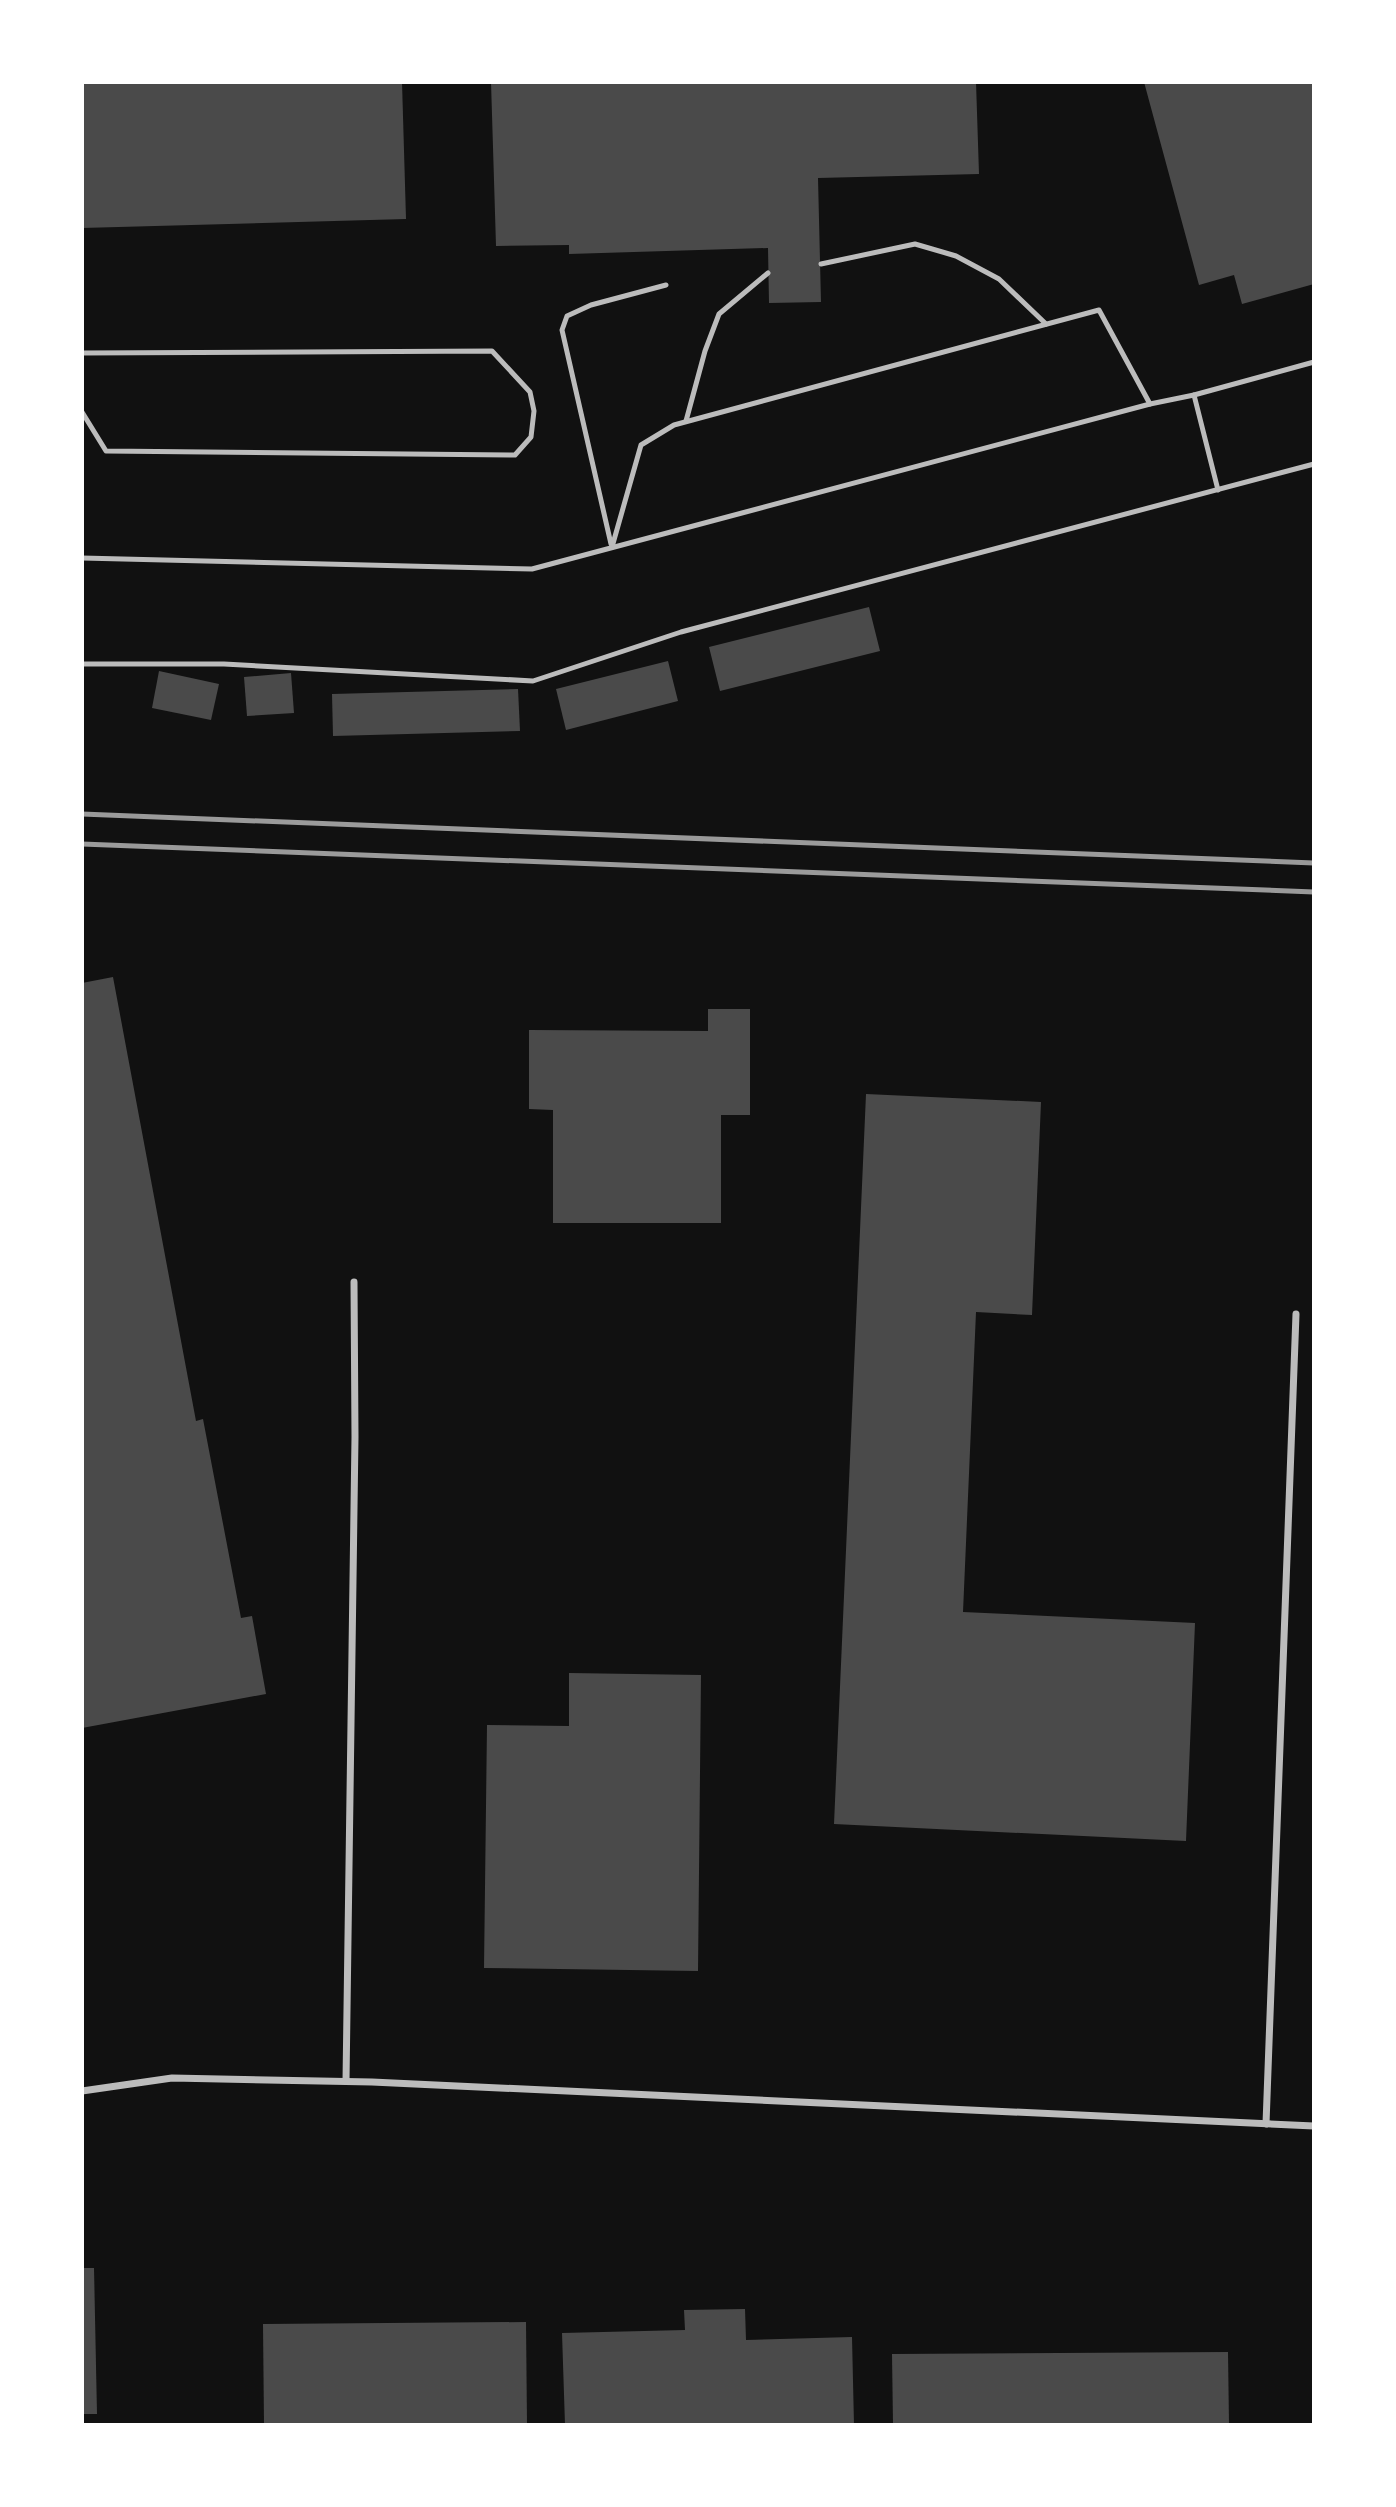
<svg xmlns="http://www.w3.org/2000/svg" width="1396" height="2507" font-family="'Space Grotesk',sans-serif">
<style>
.building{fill:#4a4a4a}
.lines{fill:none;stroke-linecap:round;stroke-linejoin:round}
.service{stroke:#bcbcbc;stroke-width:5}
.minor{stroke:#bcbcbc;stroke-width:7}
.rail{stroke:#9a9a9a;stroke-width:5}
</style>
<rect width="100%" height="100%" fill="#111"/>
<!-- building -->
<g class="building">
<path d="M 82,82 L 402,82 L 406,219 L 82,228 Z"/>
<path d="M 491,82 L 976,82 L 979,174 L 818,178 L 821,302 L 769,303 L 768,248 L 569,254 L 569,245 L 496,246 Z"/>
<path d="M 1144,82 L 1314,82 L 1314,284 L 1242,304 L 1234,275 L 1199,285 Z"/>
<path d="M 869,607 L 880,651 L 720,691 L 709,647 Z"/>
<path d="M 668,661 L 678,701 L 566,730 L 556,689 Z"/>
<path d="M 159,671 L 219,684 L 211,720 L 152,708 Z"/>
<path d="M 291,673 L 294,713 L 247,716 L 244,677 Z"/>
<path d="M 518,689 L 520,731 L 333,736 L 332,694 Z"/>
<path d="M 113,977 L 196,1421 L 203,1419 L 241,1618 L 252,1616 L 266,1694 L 82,1728 L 82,983 Z"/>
<path d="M 708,1009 L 750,1009 L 750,1115 L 721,1115 L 721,1223 L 553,1223 L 553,1110 L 529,1109 L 529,1030 L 708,1031 Z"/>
<path d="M 866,1094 L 1041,1102 L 1032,1315 L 976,1312 L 963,1612 L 1195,1623 L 1186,1841 L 834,1824 Z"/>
<path d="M 569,1673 L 701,1675 L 698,1971 L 484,1968 L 487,1725 L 569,1726 Z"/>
<path d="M 82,2268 L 94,2268 L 97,2414 L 82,2414 Z"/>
<path d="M 745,2309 L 746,2340 L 852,2337 L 854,2425 L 565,2425 L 562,2333 L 685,2330 L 684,2310 Z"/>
<path d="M 526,2322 L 527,2425 L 264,2425 L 263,2324 Z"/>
<path d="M 1228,2352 L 1229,2425 L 893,2425 L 892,2354 Z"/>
</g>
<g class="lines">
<!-- service -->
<g class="service">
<path d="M 821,264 L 915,244 L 956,256 L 999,279 L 1046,324"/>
<path d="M 82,353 L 492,351 L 530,392 L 534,411 L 531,437 L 515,455 L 106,451 L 82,412"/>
<path d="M 686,421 L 705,351 L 719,314 L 768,273"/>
<path d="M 1218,490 L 1194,395 L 1314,362"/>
<path d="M 611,544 L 562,330 L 567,316 L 591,305 L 666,285"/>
<path d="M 612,547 L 641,445 L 674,425 L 1099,310 L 1150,404"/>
<path d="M 82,558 L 532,569 L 1150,404 L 1194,395"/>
<path d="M 82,664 L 224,664 L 533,681 L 681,632 L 1314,464"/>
</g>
<!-- minor -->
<g class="minor">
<path d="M 346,2081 L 355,1437 L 354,1282"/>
<path d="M 82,2091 L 172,2078 L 372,2082 L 1314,2126"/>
<path d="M 1266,2124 L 1296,1314"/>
</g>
<!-- rail -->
<g class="rail">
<path d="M 82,814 L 1314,863"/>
<path d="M 82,844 L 1314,892"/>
</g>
</g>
<!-- border -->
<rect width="1396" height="2507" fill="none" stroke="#ffffff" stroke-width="168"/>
</svg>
